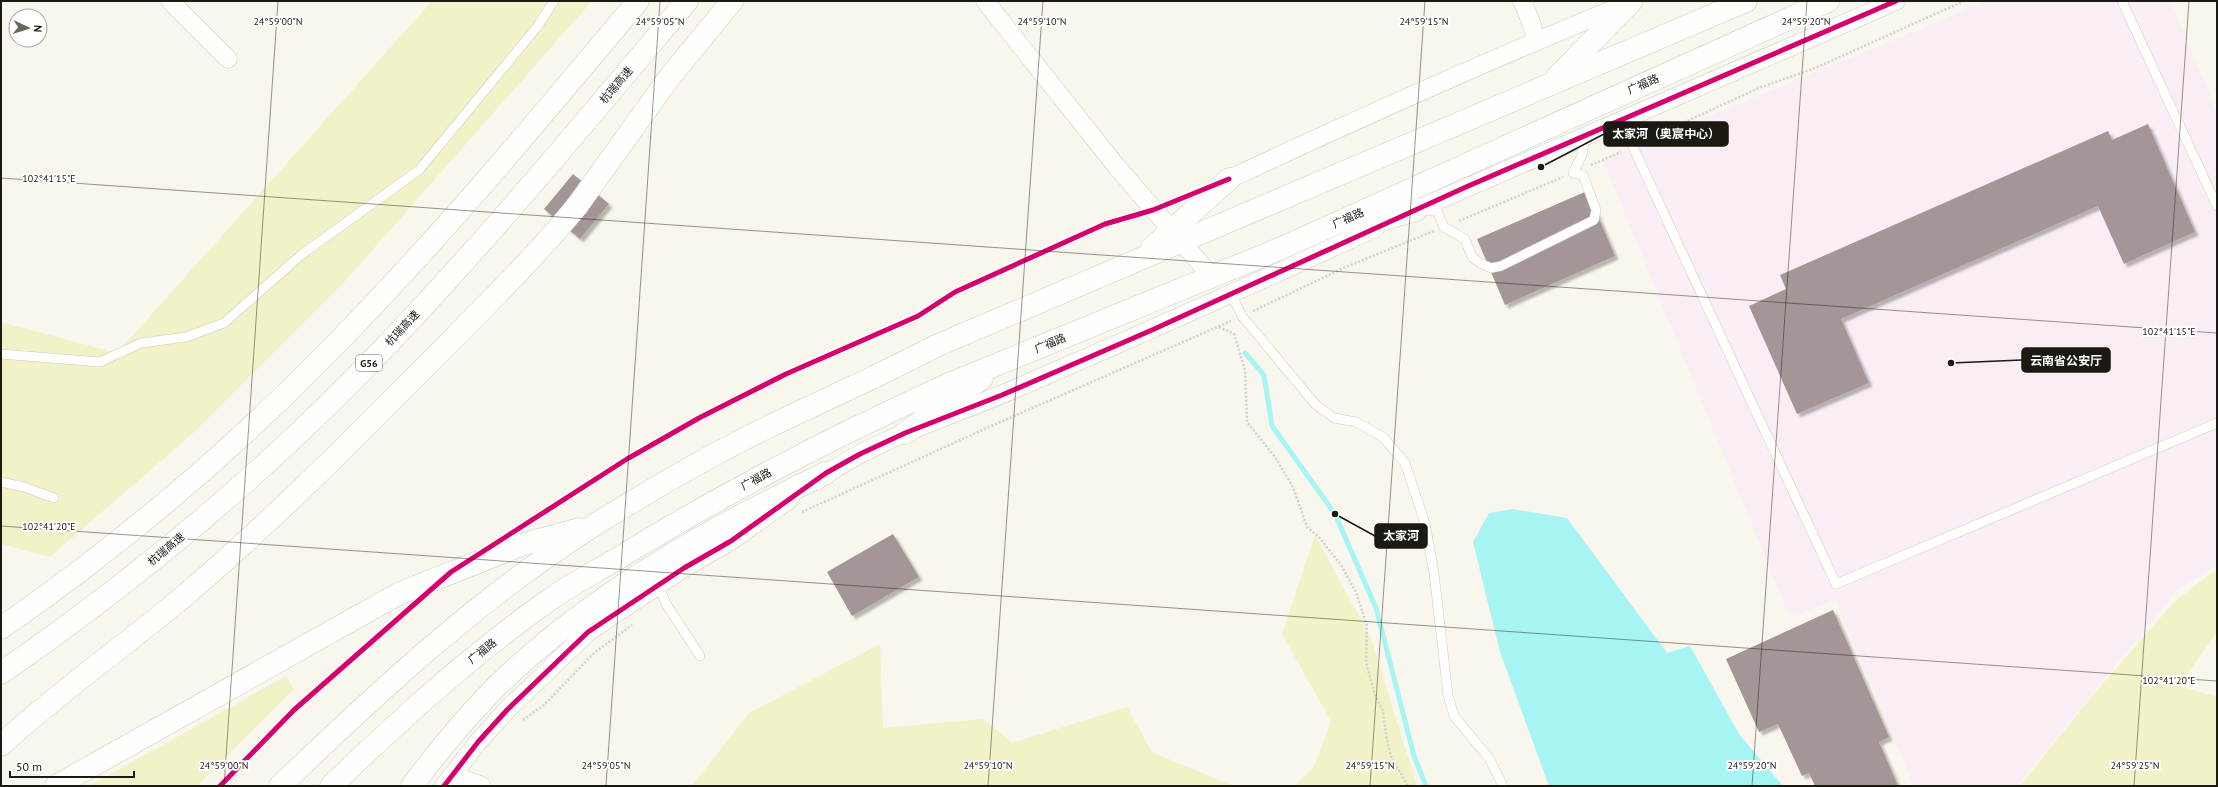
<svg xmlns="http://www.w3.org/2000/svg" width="2218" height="787" font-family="'PT Sans','Noto Sans SC',sans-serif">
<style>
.commercial{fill:#f9eef5}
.green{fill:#f1f2c8}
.water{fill:#a6f5f4}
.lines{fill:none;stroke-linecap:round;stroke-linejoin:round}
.stream{stroke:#a6f5f4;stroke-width:5}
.building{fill:#a49597;filter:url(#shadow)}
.lane-casing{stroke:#cecbc3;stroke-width:10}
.street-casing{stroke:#cecbc3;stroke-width:19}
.secondary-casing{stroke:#cecbc3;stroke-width:23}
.primary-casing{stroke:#cecbc3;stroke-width:23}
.highway-casing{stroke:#cecbc3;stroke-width:23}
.path{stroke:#d3d1ce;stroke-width:2.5;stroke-dasharray:2 2;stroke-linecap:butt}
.lane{stroke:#fefefc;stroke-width:9}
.street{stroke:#fefefc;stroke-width:18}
.secondary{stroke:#fefefc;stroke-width:22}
.primary{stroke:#fefefc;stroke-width:22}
.highway{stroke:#fefefc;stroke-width:22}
.cycleway-casing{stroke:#fff;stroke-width:8}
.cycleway{stroke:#d6006c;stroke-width:5}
.ticks{fill:none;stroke:#1c1912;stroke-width:1;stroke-opacity:0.45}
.labels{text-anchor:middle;stroke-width:4;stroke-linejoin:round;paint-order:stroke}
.shield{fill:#fff;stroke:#605e59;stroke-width:1}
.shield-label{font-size:10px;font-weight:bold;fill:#1c1912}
.street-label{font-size:11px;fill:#1c1912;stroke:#fff}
.ticks-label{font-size:10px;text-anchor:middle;fill:#1c1912;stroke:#fff;stroke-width:4;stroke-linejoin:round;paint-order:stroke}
.leader{fill:none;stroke:#1c1912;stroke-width:1.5}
.callout-dot{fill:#1c1912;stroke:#fff;stroke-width:1.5}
.callout{fill:#1c1912;stroke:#1c1912;stroke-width:1.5}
.callout-label{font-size:12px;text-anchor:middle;font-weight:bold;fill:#fff}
</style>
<defs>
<filter id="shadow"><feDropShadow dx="3.5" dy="3.5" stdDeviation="1" flood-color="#0004"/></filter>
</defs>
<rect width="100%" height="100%" fill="#f9f6ed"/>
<!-- commercial -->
<path class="commercial" d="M 1988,1 L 2171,1 L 2217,112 L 2217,565 L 2176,591 L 2017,786 L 1914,786 L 1835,599 L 1790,618 L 1603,160 Z"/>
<!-- green -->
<g class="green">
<path d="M 432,1 L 592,1 L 346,280 L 191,435 L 50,557 L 1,544 L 1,322 L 117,353 Z"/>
<path d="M 1315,535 L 1371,638 L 1417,786 L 1294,786 L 1314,767 L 1331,721 L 1282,634 Z"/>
<path d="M 2217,569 L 2217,632 L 2179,686 L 2217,697 L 2217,786 L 2020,786 L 2091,697 L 2176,600 Z"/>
<path d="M 880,644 L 883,728 L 984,719 L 1012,743 L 1127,707 L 1152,752 L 1233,786 L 692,786 L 749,713 Z"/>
<path d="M 286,676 L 294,689 L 197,786 L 89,786 Z"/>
</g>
<!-- water -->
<path class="water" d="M 1513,509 L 1567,518 L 1667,653 L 1690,646 L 1739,734 L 1783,786 L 1549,786 L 1500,652 L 1473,542 L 1489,513 Z"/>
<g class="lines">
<!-- stream -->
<path class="stream" d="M 1245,353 L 1264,375 L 1272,426 L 1335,514 L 1376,608 L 1414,756 L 1426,786"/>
</g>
<!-- building -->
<g class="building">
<path d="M 2148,124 L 2195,232 L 2124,264 L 2098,206 L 1841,319 L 1869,383 L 1797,414 L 1749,306 L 1786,289 L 1780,275 L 2108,131 L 2112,140 Z"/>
<path d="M 573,174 L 609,204 L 580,239 L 544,209 Z"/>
<path d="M 1587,191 L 1615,256 L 1505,305 L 1477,239 Z"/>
<path d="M 893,534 L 919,577 L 852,616 L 827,572 Z"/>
<path d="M 1833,610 L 1889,737 L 1879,742 L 1898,786 L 1815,786 L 1809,773 L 1802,776 L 1778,724 L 1759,732 L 1726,659 Z"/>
</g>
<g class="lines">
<!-- lane casing -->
<g class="lane-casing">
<g id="lane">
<path d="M 2122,1 L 2217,206"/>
<path d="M 1623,120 L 1633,147 L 1836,584 L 2217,423"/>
<path d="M 1424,210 L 1437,211 L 1444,227 L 1465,239 L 1472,257 L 1480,263 L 1491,268 L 1501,266 L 1594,220 L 1596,210 L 1583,175 L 1573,173 L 1582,155 L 1585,136"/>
<path d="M 1231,294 L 1242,316 L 1315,404 L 1334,418 L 1356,422 L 1383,437 L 1405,463 L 1425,523 L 1434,573 L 1448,695 L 1454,716 L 1489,758 L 1503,786"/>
<path d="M 1,354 L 100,362 L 141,343 L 186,337 L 224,323 L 301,255 L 419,170 L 537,27 L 554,1"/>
<path d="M 1,482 L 24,487 L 54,498"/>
<path d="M 658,584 L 665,602 L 700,656"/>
</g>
</g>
<!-- street casing -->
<g class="street-casing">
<g id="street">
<path d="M 170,1 L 228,59"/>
<path d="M 985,1 L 1117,167 L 1212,277"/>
<path d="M 1522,1 L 1531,22 L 1536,40"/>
<path d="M 1229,179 C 1360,118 1492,58 1627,4"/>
<path d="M 1404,215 L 1896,1"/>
<path d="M 816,481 C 876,438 950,417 1017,388 C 1137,336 1256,283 1375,228"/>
<path d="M 453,775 L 482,786"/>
<path d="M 444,786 L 478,742 L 507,710 L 588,632 L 684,568 L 731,541 L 790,499"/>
</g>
</g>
<!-- secondary casing -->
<g class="secondary-casing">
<path id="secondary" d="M 1,745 C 59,692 123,647 183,597 C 264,528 339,454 413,379 C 469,322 527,267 577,206"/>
</g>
<!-- primary casing -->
<g class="primary-casing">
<g id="primary">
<path d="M 1557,77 L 1631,2"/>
<path d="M 1353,228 L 1416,210"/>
<path d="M 1152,248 L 1229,179"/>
<path d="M 905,433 L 982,378"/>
<path d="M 56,786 L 400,593 L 524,544 L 579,529"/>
<path d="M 280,786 C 379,691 480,597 596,524 C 652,489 710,455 770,426 C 826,399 881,375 936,346 L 1746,1"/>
<path d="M 331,786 C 401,719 472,654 552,598 C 575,582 601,569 625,554 C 728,491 837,435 947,385 L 1284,247 L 1828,1"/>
<path d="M 412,786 C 438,751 465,718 496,687 C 590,595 708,529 826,473"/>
</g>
</g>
<!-- highway casing -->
<g class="highway-casing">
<g id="highway">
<path d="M 577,206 L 669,78 L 732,1"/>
<path d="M 1,628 C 121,545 233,450 334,346 C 442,236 540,118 638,1"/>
<path d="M 1,673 C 130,584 251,484 361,372 C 476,254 581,127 687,1"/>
</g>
</g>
<!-- path -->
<g class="path">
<path d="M 1644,141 L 1761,87 L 1813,69 L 1964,1"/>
<path d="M 1591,165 L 1621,152"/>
<path d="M 1459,221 L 1563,177"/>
<path d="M 1253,311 L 1346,267 L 1434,231"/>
<path d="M 1219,327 L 1234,334 L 1245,370 L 1247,422 L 1275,457 L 1293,487 L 1307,527 L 1319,537 L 1341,565 L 1356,592 L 1367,626 L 1366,662 L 1375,695 L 1383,711 L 1386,735 L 1391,756 L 1408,786"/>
<path d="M 802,512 L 989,427 L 1231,321"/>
<path d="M 523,720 L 544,705 L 594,653 L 632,625"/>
</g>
<!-- lane -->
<use href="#lane" class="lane"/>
<!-- street -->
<use href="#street" class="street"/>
<!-- secondary -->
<use href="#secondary" class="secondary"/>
<!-- primary -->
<use href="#primary" class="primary"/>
<!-- highway -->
<use href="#highway" class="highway"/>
<!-- cycleway casing -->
<g class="cycleway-casing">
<g id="cycleway">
<path d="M 220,786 L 294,710 L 451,572 L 627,459 L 699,418 L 786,374 L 918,316 L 955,292 L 1105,224 L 1153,210 L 1229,179"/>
<path d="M 444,786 L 478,742 L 507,710 L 588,632 L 684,568 L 731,541 L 826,473 L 860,454 L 905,433 L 1002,395 L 1152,330 L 1466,187 L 1896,1"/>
</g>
</g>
<!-- cycleway -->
<use href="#cycleway" class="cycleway"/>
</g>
<!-- ticks -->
<path class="ticks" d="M 1,178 L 2217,333M 1,526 L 2217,681M 224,786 L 278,1M 606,786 L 660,1M 988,786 L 1043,1M 1370,786 L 1425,1M 1752,786 L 1807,1M 2134,786 L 2189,1"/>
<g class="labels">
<!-- shield labels -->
<rect class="shield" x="356" y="355" width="26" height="16" rx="3"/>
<g class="shield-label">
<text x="369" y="367">G56</text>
</g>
<!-- street labels -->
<g class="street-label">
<text transform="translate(1643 84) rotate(-24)" y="4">广福路</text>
<text transform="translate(616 85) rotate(-50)" y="4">杭瑞高速</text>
<text transform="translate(1348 218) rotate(-24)" y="4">广福路</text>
<text transform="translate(402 328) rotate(-47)" y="4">杭瑞高速</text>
<text transform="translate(1050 343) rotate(-22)" y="4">广福路</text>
<text transform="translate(756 479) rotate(-28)" y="4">广福路</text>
<text transform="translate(166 549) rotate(-40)" y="4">杭瑞高速</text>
<text transform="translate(482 651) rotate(-38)" y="4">广福路</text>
</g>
</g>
<g class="ticks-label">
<text x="278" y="25">24°59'00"N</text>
<text x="660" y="25">24°59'05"N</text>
<text x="1042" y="25">24°59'10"N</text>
<text x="1424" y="25">24°59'15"N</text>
<text x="1806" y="25">24°59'20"N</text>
<text x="49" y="182">102°41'15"E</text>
<text x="2169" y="335">102°41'15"E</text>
<text x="49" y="530">102°41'20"E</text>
<text x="2169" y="684">102°41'20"E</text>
<text x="224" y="769">24°59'00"N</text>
<text x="606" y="769">24°59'05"N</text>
<text x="988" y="769">24°59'10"N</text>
<text x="1370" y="769">24°59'15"N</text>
<text x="1752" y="769">24°59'20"N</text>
<text x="2135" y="769">24°59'25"N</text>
</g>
<!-- callouts -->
<path class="leader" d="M1541 167L1604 134M1951 363L2022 360M1335 514L1375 536"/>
<g class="callout-dot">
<circle cx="1541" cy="167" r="4"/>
<circle cx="1951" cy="363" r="4"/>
<circle cx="1335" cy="514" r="4"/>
</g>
<g class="callout">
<rect x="1604" y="122" width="124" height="24" rx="4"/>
<rect x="2022" y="348" width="88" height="24" rx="4"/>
<rect x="1375" y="524" width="52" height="24" rx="4"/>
</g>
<g class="callout-label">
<text x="1666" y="138">太家河（奥宸中心）</text>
<text x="2066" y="365">云南省公安厅</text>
<text x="1401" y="540">太家河</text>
</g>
<!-- border -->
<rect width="2218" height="787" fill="none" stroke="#1c1912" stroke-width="4"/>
<!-- north arrow -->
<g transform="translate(28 28) rotate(94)"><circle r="19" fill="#ffffff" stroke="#a4a3a0"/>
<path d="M0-3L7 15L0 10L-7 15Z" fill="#69665f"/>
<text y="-6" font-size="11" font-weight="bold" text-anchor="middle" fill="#1c1912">N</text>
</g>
<!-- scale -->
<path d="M10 771v6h124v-6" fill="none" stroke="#1c1912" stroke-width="2"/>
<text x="16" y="771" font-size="12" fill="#1c1912" stroke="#ffffff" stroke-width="3" paint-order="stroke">50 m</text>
</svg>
